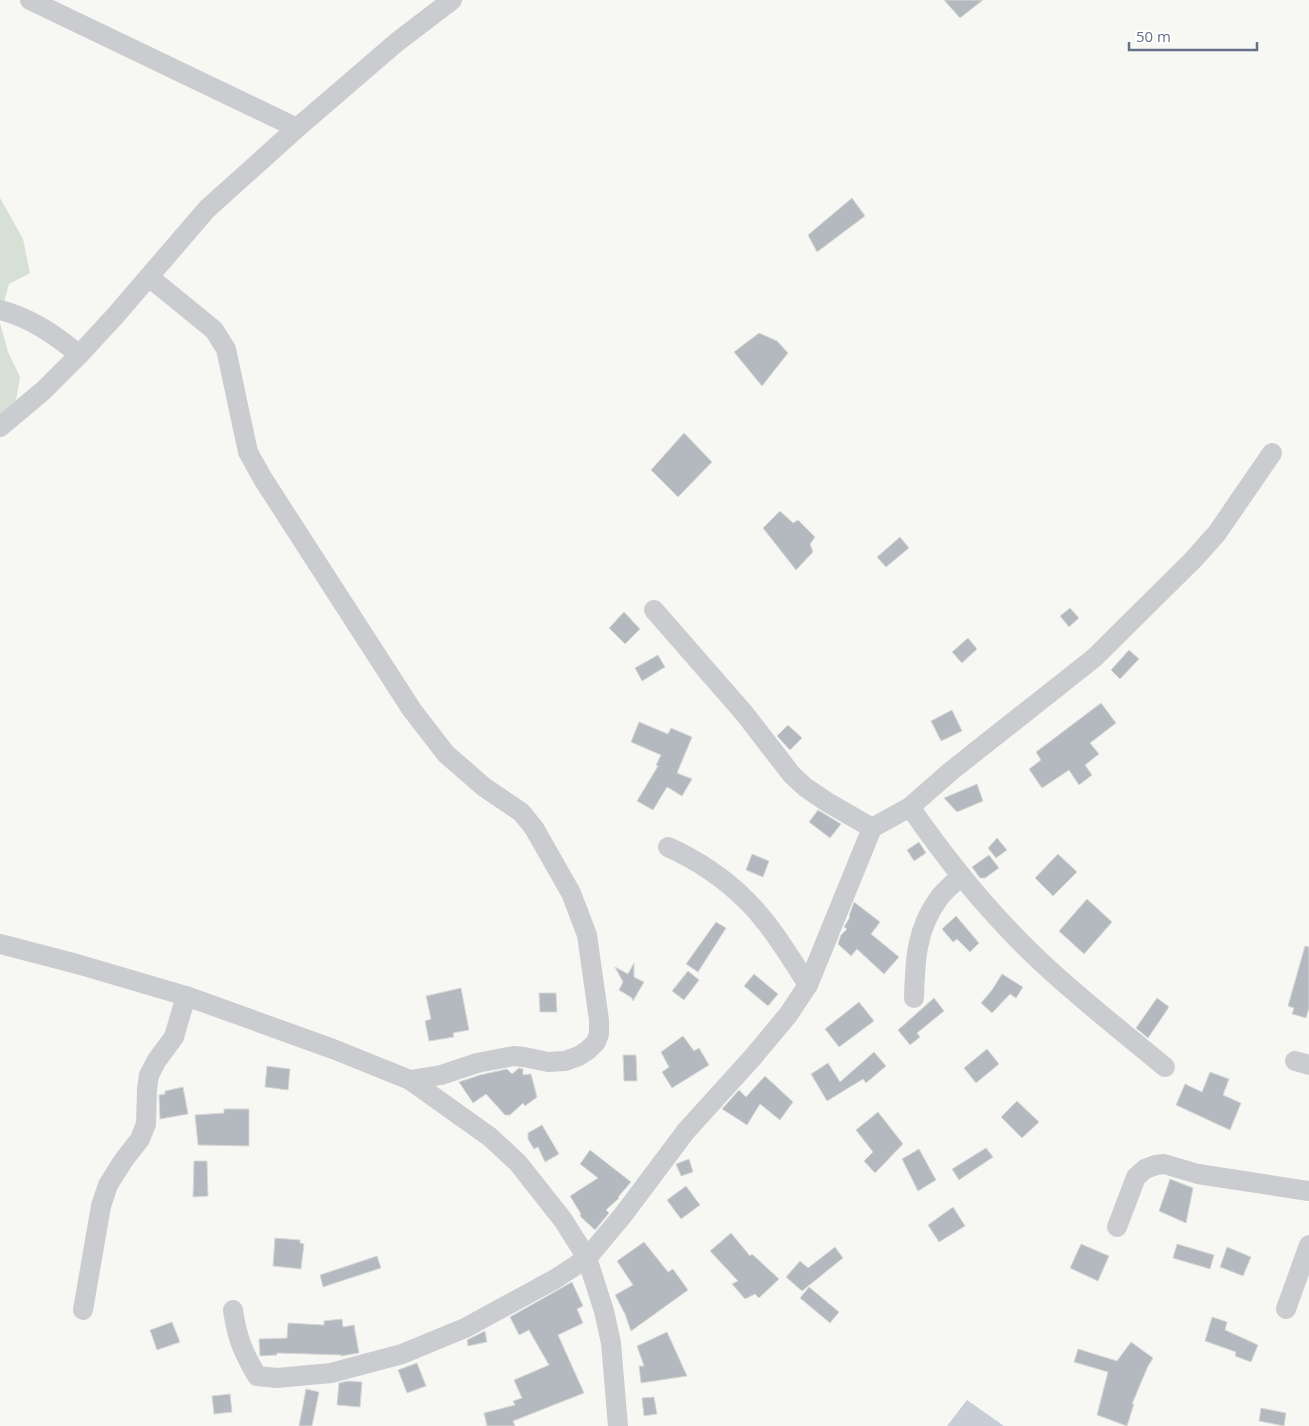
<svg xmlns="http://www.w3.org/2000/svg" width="1309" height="1426" font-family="'Open Sans',sans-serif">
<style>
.green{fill:#d7e0d5}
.water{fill:#c7ced5}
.building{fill:#b4b9c0;stroke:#d8d9d7}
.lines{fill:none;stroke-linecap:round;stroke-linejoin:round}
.minor{stroke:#caccd0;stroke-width:20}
</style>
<rect width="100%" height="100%" fill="#f7f8f4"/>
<!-- green -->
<g class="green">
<path d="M 0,198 L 23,239 L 30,273 L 9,284 L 0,317 Z"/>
<path d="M 0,323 L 8,352 L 20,377 L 15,406 L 0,416 Z"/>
</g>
<!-- water -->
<path class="water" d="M 967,1400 L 1004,1426 L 947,1426 Z"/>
<!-- building -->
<g class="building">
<path d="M 944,0 L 983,0 L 960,18 Z"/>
<path d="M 852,198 L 865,216 L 817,252 L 808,235 Z"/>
<path d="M 759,333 L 777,341 L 788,353 L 762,386 L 734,352 Z"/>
<path d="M 684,433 L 712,462 L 678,497 L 651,470 Z"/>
<path d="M 780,511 L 793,523 L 798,520 L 815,537 L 810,544 L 813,552 L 796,570 L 763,528 Z"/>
<path d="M 900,537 L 909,548 L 886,567 L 877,557 Z"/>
<path d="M 1070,608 L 1079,618 L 1069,627 L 1060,616 Z"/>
<path d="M 624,612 L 640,629 L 625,644 L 609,628 Z"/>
<path d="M 968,638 L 977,649 L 962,663 L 952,652 Z"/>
<path d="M 1129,650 L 1139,659 L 1120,679 L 1111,670 Z"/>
<path d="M 658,655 L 665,667 L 642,681 L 635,668 Z"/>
<path d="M 1101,703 L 1116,723 L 1090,743 L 1099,754 L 1085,765 L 1092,775 L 1079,785 L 1069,770 L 1042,788 L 1029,769 L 1041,760 L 1036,752 Z"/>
<path d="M 952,710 L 962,731 L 941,741 L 931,721 Z"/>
<path d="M 639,722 L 668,734 L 671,728 L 692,737 L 677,773 L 692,779 L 682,796 L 667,787 L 653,810 L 637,801 L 658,766 L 656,765 L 661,755 L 631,742 Z"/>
<path d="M 788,725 L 802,738 L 790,750 L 777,736 Z"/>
<path d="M 977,784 L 983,801 L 957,812 L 944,798 Z"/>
<path d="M 818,810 L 841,824 L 830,838 L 809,822 Z"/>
<path d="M 997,838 L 1007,850 L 996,858 L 988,848 Z"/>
<path d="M 919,842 L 926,853 L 914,861 L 907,850 Z"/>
<path d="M 752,854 L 769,861 L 763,877 L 746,870 Z"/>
<path d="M 1058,854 L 1077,872 L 1053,896 L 1035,878 Z"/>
<path d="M 989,855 L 999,868 L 985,878 L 980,878 L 972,867 Z"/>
<path d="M 1087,899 L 1112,922 L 1084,954 L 1059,931 Z"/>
<path d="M 854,902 L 880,922 L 871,934 L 899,957 L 884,974 L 857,949 L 851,956 L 838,944 L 841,935 L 847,929 L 844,927 L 850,917 L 849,916 Z"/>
<path d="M 956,916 L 979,943 L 970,952 L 957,939 L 953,942 L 942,929 Z"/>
<path d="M 716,922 L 726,928 L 698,972 L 686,964 Z"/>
<path d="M 1305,946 L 1309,947 L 1309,1008 L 1306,1018 L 1292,1014 L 1294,1008 L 1288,1006 Z"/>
<path d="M 634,963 L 634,977 L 644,982 L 633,1001 L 632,998 L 619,990 L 623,982 L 615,967 L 628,974 Z"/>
<path d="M 688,971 L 699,980 L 684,1000 L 672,991 Z"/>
<path d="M 754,974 L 778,994 L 768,1006 L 744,986 Z"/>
<path d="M 1002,974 L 1023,987 L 1016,998 L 1010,994 L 992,1013 L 981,1003 L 992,990 Z"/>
<path d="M 461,988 L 469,1030 L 453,1033 L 454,1037 L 429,1041 L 425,1021 L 431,1019 L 426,996 Z"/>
<path d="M 539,993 L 556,993 L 557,1012 L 540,1012 Z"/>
<path d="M 934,998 L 944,1011 L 917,1033 L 920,1037 L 910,1045 L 898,1030 Z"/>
<path d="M 1157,998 L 1169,1007 L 1148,1038 L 1136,1028 Z"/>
<path d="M 859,1002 L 874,1021 L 839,1047 L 825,1029 Z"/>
<path d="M 683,1036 L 694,1051 L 699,1048 L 709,1065 L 672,1088 L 662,1072 L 669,1067 L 661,1052 Z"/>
<path d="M 987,1049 L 999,1064 L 976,1083 L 964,1068 Z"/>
<path d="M 874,1052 L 886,1066 L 866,1083 L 863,1079 L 827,1101 L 811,1074 L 828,1063 L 840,1082 Z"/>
<path d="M 623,1055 L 636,1055 L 637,1081 L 624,1081 Z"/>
<path d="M 267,1066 L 290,1069 L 288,1090 L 265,1087 Z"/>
<path d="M 519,1068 L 523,1069 L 523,1075 L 531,1074 L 537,1097 L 525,1106 L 523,1103 L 510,1115 L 505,1115 L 486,1094 L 473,1103 L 459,1082 L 480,1075 L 507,1069 L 512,1074 Z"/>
<path d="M 1210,1072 L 1229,1079 L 1223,1095 L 1241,1103 L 1230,1130 L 1176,1105 L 1185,1084 L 1202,1092 Z"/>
<path d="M 765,1076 L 793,1102 L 780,1120 L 760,1104 L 747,1125 L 722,1109 L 739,1090 L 746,1097 Z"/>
<path d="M 183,1087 L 188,1114 L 160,1119 L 159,1095 L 165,1094 L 165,1091 Z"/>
<path d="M 1017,1101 L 1039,1122 L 1022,1138 L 1001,1117 Z"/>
<path d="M 224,1109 L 249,1109 L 249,1146 L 198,1145 L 195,1115 L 224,1113 Z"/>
<path d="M 878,1112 L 903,1144 L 875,1173 L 864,1161 L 873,1152 L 856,1130 Z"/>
<path d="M 542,1125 L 559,1154 L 545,1162 L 538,1147 L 534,1149 L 528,1139 L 528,1133 Z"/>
<path d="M 986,1148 L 993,1157 L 959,1180 L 952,1169 Z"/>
<path d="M 919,1149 L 936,1180 L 918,1191 L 902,1159 Z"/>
<path d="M 590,1150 L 631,1182 L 618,1197 L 619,1198 L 606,1210 L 609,1213 L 595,1230 L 580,1216 L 581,1214 L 570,1196 L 598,1178 L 580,1164 Z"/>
<path d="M 689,1159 L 693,1172 L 681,1176 L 676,1164 Z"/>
<path d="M 194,1161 L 207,1161 L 208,1196 L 193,1197 Z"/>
<path d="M 1170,1179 L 1193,1188 L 1186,1223 L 1159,1211 Z"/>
<path d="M 686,1186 L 700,1205 L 681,1219 L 667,1200 Z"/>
<path d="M 953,1207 L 965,1226 L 939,1242 L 928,1225 Z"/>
<path d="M 731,1233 L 750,1256 L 752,1254 L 779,1279 L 759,1298 L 755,1294 L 745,1299 L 732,1284 L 738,1281 L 710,1251 Z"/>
<path d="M 275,1238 L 300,1240 L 300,1243 L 304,1244 L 301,1269 L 273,1266 Z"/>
<path d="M 644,1242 L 668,1272 L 673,1269 L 688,1290 L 631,1331 L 625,1314 L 615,1295 L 633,1285 L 617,1261 Z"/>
<path d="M 1081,1244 L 1109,1256 L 1098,1281 L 1070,1268 Z"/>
<path d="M 1177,1244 L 1214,1255 L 1210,1269 L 1173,1258 Z"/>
<path d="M 835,1247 L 843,1258 L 802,1291 L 786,1277 L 800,1261 L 808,1268 Z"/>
<path d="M 1227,1247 L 1251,1257 L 1243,1276 L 1220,1267 Z"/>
<path d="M 377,1256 L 381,1268 L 323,1287 L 320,1275 Z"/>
<path d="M 572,1282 L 583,1306 L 577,1309 L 583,1323 L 558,1335 L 584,1393 L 513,1421 L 515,1426 L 487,1426 L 484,1413 L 515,1405 L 513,1401 L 522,1398 L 514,1380 L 549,1365 L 529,1330 L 519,1335 L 510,1317 Z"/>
<path d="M 809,1287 L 839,1312 L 830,1323 L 800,1298 Z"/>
<path d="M 1212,1317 L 1227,1322 L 1225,1330 L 1258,1345 L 1251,1362 L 1235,1356 L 1236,1352 L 1205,1341 Z"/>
<path d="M 342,1319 L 343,1327 L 354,1325 L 359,1353 L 341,1356 L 341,1355 L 277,1353 L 277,1355 L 260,1356 L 259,1339 L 287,1338 L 288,1323 L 324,1325 L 324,1321 Z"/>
<path d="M 172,1322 L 180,1342 L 157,1350 L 150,1330 Z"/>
<path d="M 485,1331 L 487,1342 L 468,1346 L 467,1340 Z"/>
<path d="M 667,1332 L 687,1376 L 641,1383 L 639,1366 L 644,1366 L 637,1346 Z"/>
<path d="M 1131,1342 L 1153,1358 L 1148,1366 L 1132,1404 L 1134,1404 L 1127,1426 L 1097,1415 L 1108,1372 L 1074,1362 L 1078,1349 L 1117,1361 Z"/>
<path d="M 417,1363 L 426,1386 L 407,1393 L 398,1370 Z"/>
<path d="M 348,1381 L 362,1382 L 360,1407 L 337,1405 L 339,1383 Z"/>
<path d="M 306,1389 L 319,1392 L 312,1426 L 299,1426 Z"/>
<path d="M 230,1394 L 232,1412 L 214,1414 L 212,1396 Z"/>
<path d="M 654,1397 L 657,1414 L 644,1416 L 642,1398 Z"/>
<path d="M 1261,1408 L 1286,1413 L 1284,1426 L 1259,1421 Z"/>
</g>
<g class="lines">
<!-- minor -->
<g class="minor">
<path d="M 30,0 L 297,128"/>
<path d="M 0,310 C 31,318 56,335 79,355"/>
<path d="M 0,427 L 44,390 L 79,355 L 115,316 L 207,209 L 297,128 L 397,42 L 452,0"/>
<path d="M 654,610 L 744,713 L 792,775 L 805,787 L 827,802 L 872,828"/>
<path d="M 910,807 C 948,862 991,915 1040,961 C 1079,998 1123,1032 1165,1067"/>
<path d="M 668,847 C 697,860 725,879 747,901 C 771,925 790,957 808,985"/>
<path d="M 0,944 L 77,964 L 186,996 L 333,1049 L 410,1080 L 441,1075 L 477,1063 L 514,1056 L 524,1057 L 548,1062 L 565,1061 L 579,1056 L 588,1050 L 596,1042 L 599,1034 L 599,1020 L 587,935 L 571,893 L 534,828 L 521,812 L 484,787 L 446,754 L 412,710 L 263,479 L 248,452 L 226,349 L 214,330 L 149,277"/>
<path d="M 914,998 C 915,961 916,929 939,898 C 945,890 954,883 961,876"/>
<path d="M 1295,1061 L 1309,1065"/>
<path d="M 410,1080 L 490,1137 L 518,1163 L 563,1220 L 587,1258 L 604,1311 L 611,1343 L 618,1426"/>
<path d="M 1117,1227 L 1136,1177 L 1145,1169 L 1156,1165 L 1164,1164 L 1198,1174 L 1309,1191"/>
<path d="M 1286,1309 L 1309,1245"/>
<path d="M 83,1310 L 101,1206 L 108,1185 L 123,1161 L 140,1139 L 146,1124 L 147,1089 L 149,1075 L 157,1060 L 174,1037 L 186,996"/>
<path d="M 233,1310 C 237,1338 243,1352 257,1376 L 277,1378 L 331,1373 L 402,1354 L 465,1328 L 555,1279 L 587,1258 L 623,1215 L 686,1131 L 753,1057 L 788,1015 L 808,985 L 872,828 L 910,807 L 951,771 L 1094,658 L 1193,560 L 1217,533 L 1272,453"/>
</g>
</g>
<!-- scale -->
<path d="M1129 42v8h128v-8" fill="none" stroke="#647087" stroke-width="2.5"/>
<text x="1136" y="42" font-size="15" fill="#647087" stroke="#ffffff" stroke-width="4" paint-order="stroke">50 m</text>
</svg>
